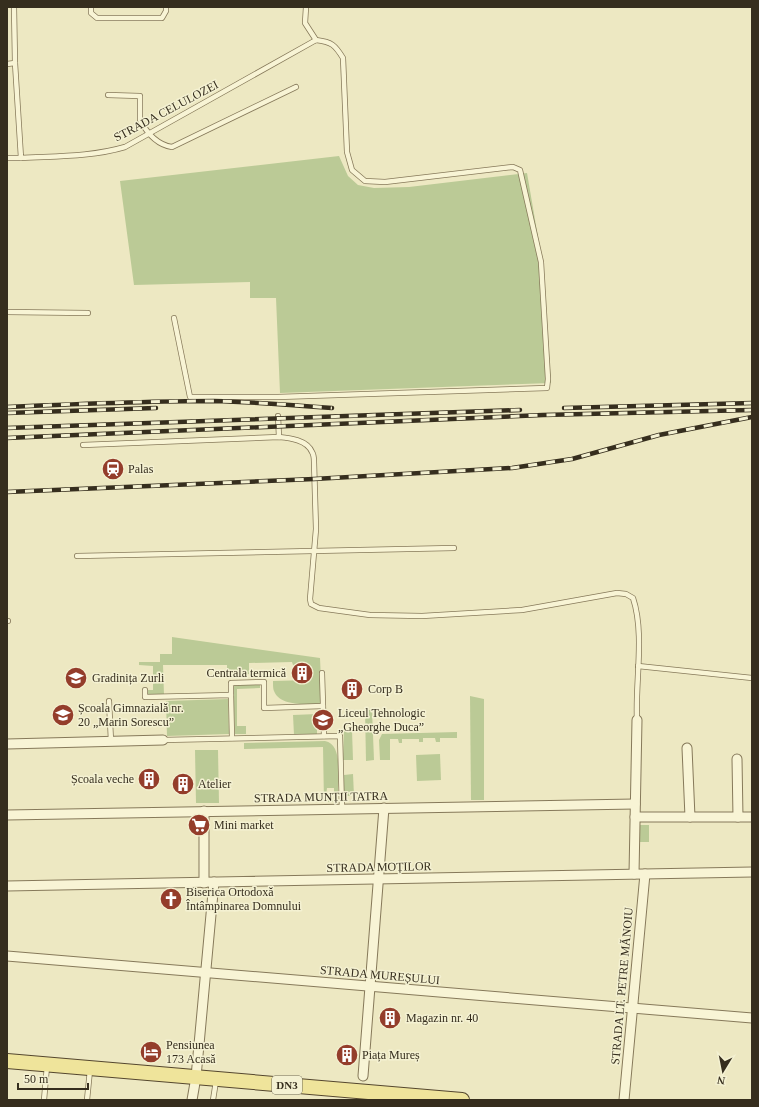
<svg xmlns="http://www.w3.org/2000/svg" width="759" height="1107" font-family="'Times New Roman',serif">
<style>
.green{fill:#bbca96}
.lines{fill:none;stroke-linecap:round;stroke-linejoin:round}
.service-casing{stroke:#86795a;stroke-width:6}
.minor-casing{stroke:#86795a;stroke-width:11}
.primary-casing{stroke:#54462e;stroke-width:16}
.service{stroke:#f8f4d5;stroke-width:4.5}
.minor{stroke:#f8f4d5;stroke-width:9}
.primary{stroke:#efe49b;stroke-width:14}
.rail-casing{stroke:#362e1e;stroke-width:4.5}
.rail{stroke:#f4f1d2;stroke-width:3;stroke-dasharray:9;stroke-linecap:butt}
.labels{text-anchor:middle;stroke-width:3;stroke-linejoin:round;paint-order:stroke}
.shield{fill:#f4f1d2;stroke:#6f6854;stroke-width:1}
.shield-label{font-size:11px;font-weight:bold;fill:#362e1e}
.street-label{font-size:12px;fill:#362e1e;stroke:#f4f1d2}
.poi-label{font-size:12px;fill:#362e1e;stroke:#f4f1d2;text-anchor:start}
</style>
<rect width="100%" height="100%" fill="#ede8c2"/>
<!-- green -->
<g class="green">
<path d="M 339,156 L 348,176 L 358,185 L 374,188 L 409,187 L 527,173 L 543,266 L 551,383 L 280,393 L 276,298 L 250,298 L 250,282 L 134,285 L 120,181 Z"/>
<path d="M 172,637 L 320,658 L 322,704 C 308,704 280,707 274,691 C 273,689 273,684 273,681 L 310,680 L 310,665 L 293,665 L 292,662 L 249,663 L 249,674 L 227,675 L 227,665 L 163,665 L 164,695 L 148,695 L 148,690 L 153,690 L 153,666 L 139,665 L 139,662 L 160,662 L 160,654 L 172,654 Z"/>
<path d="M 260,683 L 260,688 L 237,689 L 237,726 L 246,726 L 246,734 L 235,734 L 233,684 Z"/>
<path d="M 470,696 L 484,699 L 484,800 L 471,800 Z"/>
<path d="M 228,699 L 229,734 L 167,736 L 166,701 Z"/>
<path d="M 365,710 L 372,710 L 374,760 L 366,761 Z"/>
<path d="M 317,714 L 317,735 L 294,735 L 293,715 Z"/>
<path d="M 344,730 L 352,730 L 353,760 L 343,760 Z"/>
<path d="M 457,732 L 457,738 L 440,738 L 440,742 L 436,742 L 435,738 L 423,738 L 423,742 L 419,742 L 419,739 L 402,739 L 402,743 L 399,743 L 398,739 L 390,739 L 390,760 L 380,760 L 379,740 L 382,734 Z"/>
<path d="M 325,741 C 343,744 338,778 338,792 L 334,792 L 334,788 L 327,788 L 326,796 L 330,797 L 330,800 L 340,800 L 340,802 L 324,802 L 323,747 L 244,749 L 244,743 Z"/>
<path d="M 195,750 L 218,750 L 219,803 L 196,803 Z"/>
<path d="M 440,754 L 441,780 L 417,781 L 416,755 Z"/>
<path d="M 353,774 L 354,796 L 344,796 L 344,775 Z"/>
<path d="M 639,825 L 649,825 L 649,842 L 638,842 Z"/>
</g>
<g class="lines">
<!-- service casing -->
<g class="service-casing">
<g id="service">
<path d="M 14,7 L 15,63 L 21,158 C 56,156 91,157 125,147 L 316,40"/>
<path d="M 91,7 L 91,13 L 97,18 L 162,18 L 166,11 L 166,7"/>
<path d="M 306,7 L 305,23 L 316,40"/>
<path d="M 7,64 L 15,63"/>
<path d="M 108,95 L 140,96 L 140,120 C 147,133 158,145 172,147 L 296,87"/>
<path d="M 7,158 L 21,158"/>
<path d="M 7,312 L 88,313"/>
<path d="M 174,318 L 190,397 L 278,397 L 547,388 L 548,379 L 541,262 L 520,170 L 513,167 L 385,182 L 365,181 L 352,170 L 347,152 L 343,58 C 335,45 332,42 316,40"/>
<path d="M 278,416 L 279,437"/>
<path d="M 83,445 L 279,437 C 290,438 307,440 312,452 C 314,455 314,459 314,462 L 316,529 L 310,599 L 311,604 L 319,608 L 370,615 L 422,616 L 522,610 L 617,593 L 626,594 L 633,598 C 645,634 635,682 637,720"/>
<path d="M 77,556 L 454,548"/>
<path d="M 7,621 L 8,621"/>
<path d="M 638,666 L 752,678"/>
<path d="M 322,673 L 324,736"/>
<path d="M 145,690 L 145,697 L 231,695 L 232,738"/>
<path d="M 231,695 L 231,683 L 264,682 L 264,708 L 323,706"/>
<path d="M 109,701 L 111,741"/>
<path d="M 163,740 L 340,736 L 342,809"/>
<path d="M 44,1100 L 47,1066"/>
<path d="M 87,1100 L 90,1070"/>
<path d="M 213,1100 L 216,1081"/>
</g>
</g>
<!-- minor casing -->
<g class="minor-casing">
<g id="minor">
<path d="M 7,744 L 163,740"/>
<path d="M 687,748 L 690,817"/>
<path d="M 737,759 L 738,817"/>
<path d="M 7,815 L 635,804"/>
<path d="M 635,817 L 752,817"/>
<path d="M 634,874 L 637,720"/>
<path d="M 204,883 L 204,811"/>
<path d="M 7,886 L 752,872"/>
<path d="M 7,956 L 752,1018"/>
<path d="M 363,1076 L 384,808"/>
<path d="M 192,1100 L 196,1077 L 214,882"/>
<path d="M 624,1100 L 645,874"/>
</g>
</g>
<!-- primary casing -->
<g class="primary-casing">
<path id="primary" d="M 7,1061 L 462,1100"/>
</g>
<!-- service -->
<use href="#service" class="service"/>
<!-- minor -->
<use href="#minor" class="minor"/>
<!-- primary -->
<use href="#primary" class="primary"/>
<!-- rail casing -->
<g class="rail-casing">
<g id="rail">
<path d="M 7,407 C 76,404 145,401 214,401 C 253,402 293,405 332,408"/>
<path d="M 564,408 L 752,403"/>
<path d="M 7,413 L 156,408"/>
<path d="M 7,428 L 520,410"/>
<path d="M 7,438 L 543,415 L 752,410"/>
<path d="M 7,492 L 314,479 L 512,468 L 572,459 L 659,435 L 752,417"/>
</g>
</g>
<!-- rail -->
<use href="#rail" class="rail"/>
</g>
<!-- icons -->
<defs>
<g id="station-disc" transform="scale(1.15)"><circle r="9.5" fill="#943d2b" stroke="#f4f1d2"/><path d="M-3-6H3Q5-6 5-4V2Q5 4 3 4L4.5 6H3L1.5 4h-3L-3 6H-4.5L-3 4Q-5 4-5 2V-4Q-5-6-3-6ZM-3.5-4v3h7v-3ZM-3.5 1v1.5H-2V1ZM2 1v1.5H3.5V1Z" fill="#fff"/></g>
<g id="building-disc" transform="scale(1.15)"><circle r="9.5" fill="#943d2b" stroke="#f4f1d2"/><path d="M-4-6H4V6H1V3H-1V6H-4ZM-2.5-4.3h1.7v1.8h-1.7ZM.8-4.3h1.7v1.8H.8ZM-2.5-1h1.7V.8h-1.7ZM.8-1h1.7V.8H.8Z" fill="#fff"/></g>
<g id="school-disc" transform="scale(1.15)"><circle r="9.5" fill="#943d2b" stroke="#f4f1d2"/><path d="M0-5L7-2L0 1L-7-2ZM-4 1L0 2.5L4 1V4Q0 6-4 4Z" fill="#fff"/></g>
<g id="supermarket-disc" transform="scale(1.15)"><circle r="9.5" fill="#943d2b" stroke="#f4f1d2"/><path d="M-6-5.5h2.5l.6 2H6L4.5 2H-2.5L-4.4-4H-6ZM-1.5 3.2a1.3 1.3 0 1 0 .1 0ZM3 3.2a1.3 1.3 0 1 0 .1 0Z" fill="#fff"/></g>
<g id="church-disc" transform="scale(1.15)"><circle r="9.5" fill="#943d2b" stroke="#f4f1d2"/><path d="M-1.2-6h2.4v3.5h3.3v2.4h-3.3V6h-2.4V-.1h-3.3v-2.4h3.3Z" fill="#fff"/></g>
<g id="hotel-disc" transform="scale(1.15)"><circle r="9.5" fill="#943d2b" stroke="#f4f1d2"/><path d="M-6-4.5h1.5V1H6V5H4.5V3h-9V5H-6ZM-4 0a1.8 1.8 0 1 1 3.6 0ZM.5 0V-2.5h3Q6-2.5 6 0Z" fill="#fff"/></g>
</defs>
<g fill-rule="evenodd">
<use href="#station-disc" x="113" y="469"/>
<use href="#building-disc" x="302" y="673"/>
<use href="#school-disc" x="76" y="678"/>
<use href="#building-disc" x="352" y="689"/>
<use href="#school-disc" x="63" y="715"/>
<use href="#school-disc" x="323" y="720"/>
<use href="#building-disc" x="149" y="779"/>
<use href="#building-disc" x="183" y="784"/>
<use href="#supermarket-disc" x="199" y="825"/>
<use href="#church-disc" x="171" y="899"/>
<use href="#building-disc" x="390" y="1018"/>
<use href="#hotel-disc" x="151" y="1052"/>
<use href="#building-disc" x="347" y="1055"/>
</g>
<g class="labels">
<!-- shield labels -->
<rect class="shield" x="272" y="1076" width="30" height="18" rx="3"/>
<g class="shield-label">
<text x="287" y="1089">DN3</text>
</g>
<!-- street labels -->
<g class="street-label">
<text transform="translate(166 111) rotate(-28)" y="4">STRADA CELULOZEI</text>
<text transform="translate(321 797) rotate(-1)" y="4">STRADA MUNȚII TATRA</text>
<text transform="translate(379 867) rotate(-1)" y="4">STRADA MOȚILOR</text>
<text transform="translate(380 975) rotate(5)" y="4">STRADA MUREȘULUI</text>
<text transform="translate(622 986) rotate(-85)" y="4">STRADA LT. PETRE MĂNOIU</text>
</g>
<!-- poi labels -->
<g class="poi-label">
<text x="128" y="473">Palas</text>
<text x="286" y="677" text-anchor="end">Centrala termică</text>
<text x="92" y="682">Gradinița Zurli</text>
<text x="368" y="693">Corp B</text>
<text x="78" y="712">Școala Gimnazială nr.<tspan x="78" dy="14">20 „Marin Sorescu”</tspan></text>
<text x="338" y="717">Liceul Tehnologic<tspan x="338" dy="14">„Gheorghe Duca”</tspan></text>
<text x="134" y="783" text-anchor="end">Școala veche</text>
<text x="198" y="788">Atelier</text>
<text x="214" y="829">Mini market</text>
<text x="186" y="896">Biserica Ortodoxă<tspan x="186" dy="14">Întâmpinarea Domnului</tspan></text>
<text x="406" y="1022">Magazin nr. 40</text>
<text x="166" y="1049">Pensiunea<tspan x="166" dy="14">173 Acasă</tspan></text>
<text x="362" y="1059">Piața Mureș</text>
</g>
</g>
<!-- border -->
<rect width="759" height="1107" fill="none" stroke="#362e1e" stroke-width="16"/>
<!-- north arrow -->
<g transform="translate(723 1071) rotate(190)" stroke="#f4f1d2" stroke-width="3" paint-order="stroke">
<path d="M0-3L7 15L0 10L-7 15Z" fill="#362e1e"/>
<text y="-6" font-size="11" font-weight="bold" text-anchor="middle" fill="#362e1e">N</text>
</g>
<!-- scale -->
<path d="M18 1083v6h70v-6" fill="none" stroke="#362e1e" stroke-width="2"/>
<text x="24" y="1083" font-size="12" fill="#362e1e" stroke="#f4f1d2" stroke-width="3" paint-order="stroke">50 m</text>
</svg>
